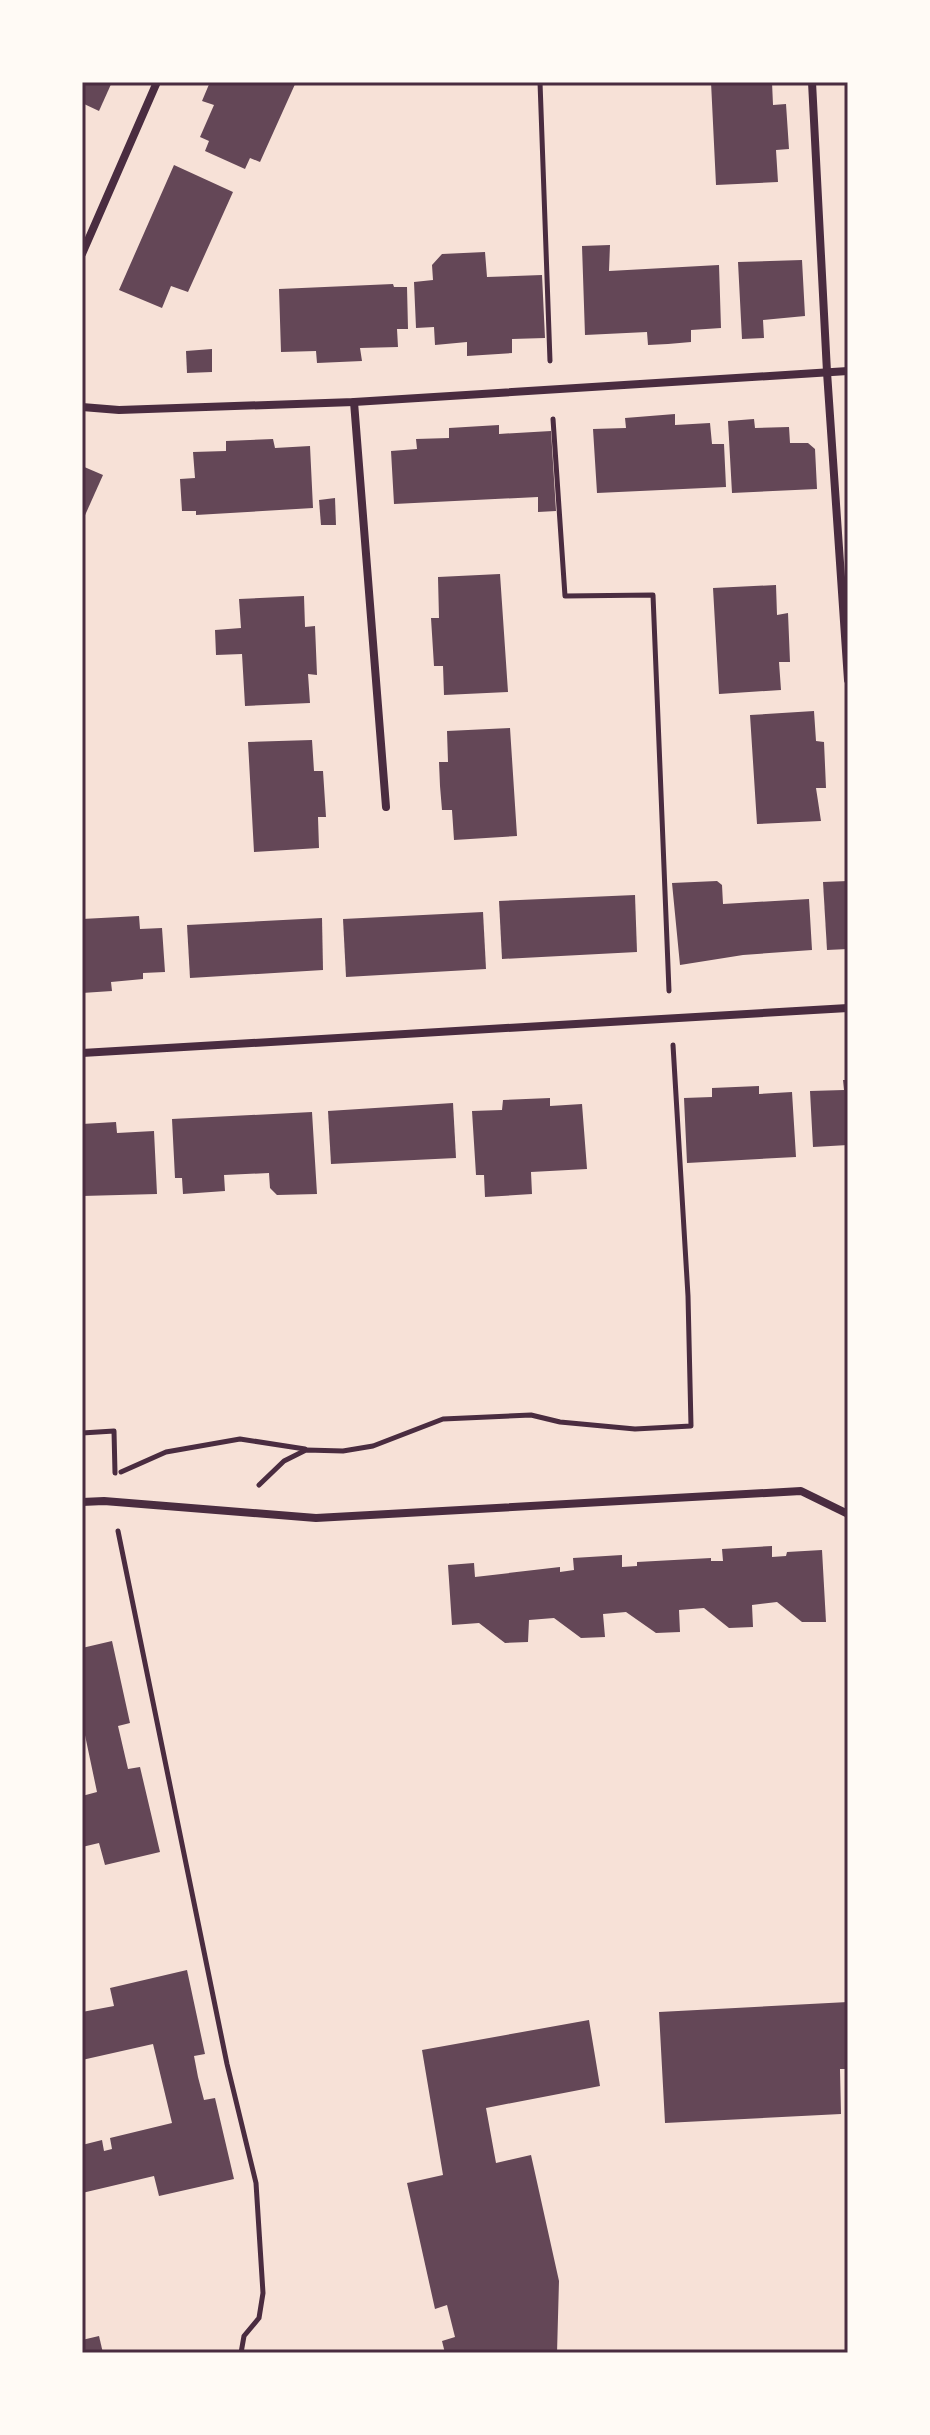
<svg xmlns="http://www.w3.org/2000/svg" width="930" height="2435" font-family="Ubuntu,sans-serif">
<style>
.building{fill:#644757}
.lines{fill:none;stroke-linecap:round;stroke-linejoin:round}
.path{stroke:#4a2c40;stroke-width:5}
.minor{stroke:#4a2c40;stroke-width:8}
.neatline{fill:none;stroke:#4a2c40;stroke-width:3}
</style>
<rect width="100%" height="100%" fill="#f7e1d7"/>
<!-- building -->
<g class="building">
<path d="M 82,82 L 112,82 L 99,111 L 82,103 Z"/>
<path d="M 210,82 L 296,82 L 260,162 L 250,158 L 245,169 L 205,151 L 209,141 L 200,137 L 214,105 L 202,101 Z"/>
<path d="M 711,82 L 772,82 L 773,105 L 786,104 L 789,149 L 776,150 L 778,182 L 716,185 Z"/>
<path d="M 174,165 L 233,192 L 188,292 L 171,286 L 162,308 L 119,290 Z"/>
<path d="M 610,245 L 609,271 L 719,265 L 721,328 L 691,330 L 691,342 L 668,344 L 648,345 L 647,332 L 585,335 L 582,246 Z"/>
<path d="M 485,252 L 487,277 L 542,275 L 545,338 L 512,339 L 512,353 L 467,356 L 467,342 L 435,345 L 434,327 L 416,328 L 414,282 L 433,280 L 432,265 L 442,254 Z"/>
<path d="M 802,260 L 805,316 L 763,320 L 764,338 L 742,339 L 738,262 Z"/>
<path d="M 393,284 L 394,287 L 407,287 L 408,329 L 397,329 L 398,347 L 360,348 L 362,361 L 317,363 L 316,351 L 281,352 L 279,289 Z"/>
<path d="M 212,349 L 212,372 L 187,373 L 186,351 Z"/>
<path d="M 675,414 L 675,425 L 710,423 L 712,444 L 724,444 L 726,487 L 597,493 L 593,429 L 626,428 L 625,418 Z"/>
<path d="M 754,419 L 755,428 L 789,427 L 790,443 L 808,443 L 815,449 L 817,489 L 732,493 L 728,421 Z"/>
<path d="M 499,425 L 499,434 L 551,431 L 556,511 L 538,512 L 538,497 L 394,504 L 391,451 L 417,449 L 416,439 L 449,438 L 449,428 Z"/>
<path d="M 273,439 L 275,448 L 310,446 L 313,508 L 196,515 L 196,511 L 182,511 L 180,479 L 195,478 L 193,452 L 226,451 L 226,441 Z"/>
<path d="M 82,466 L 103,475 L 82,522 Z"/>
<path d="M 335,498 L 336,525 L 321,525 L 319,500 Z"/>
<path d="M 500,574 L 508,692 L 444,695 L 443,666 L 434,666 L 431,618 L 439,618 L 438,577 Z"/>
<path d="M 776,585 L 777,615 L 788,613 L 790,662 L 779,662 L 781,690 L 719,694 L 713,588 Z"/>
<path d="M 304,596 L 305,627 L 315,626 L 317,675 L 308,674 L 310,703 L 245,706 L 242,654 L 216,655 L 215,630 L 241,628 L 239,599 Z"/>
<path d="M 814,711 L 816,741 L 824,742 L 826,788 L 816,788 L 821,821 L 757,824 L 750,715 Z"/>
<path d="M 510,728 L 517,836 L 454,840 L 452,810 L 442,810 L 440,786 L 439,762 L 448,762 L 447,731 Z"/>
<path d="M 312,740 L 314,771 L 323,771 L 326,817 L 318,817 L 319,848 L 254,852 L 248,742 Z"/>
<path d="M 717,881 L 722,885 L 723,904 L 809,899 L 812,950 L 743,955 L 680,965 L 672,883 Z"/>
<path d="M 848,881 L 848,949 L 827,950 L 823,882 Z"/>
<path d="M 635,895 L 637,952 L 502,959 L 499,901 Z"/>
<path d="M 483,912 L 486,969 L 346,977 L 343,919 Z"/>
<path d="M 139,916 L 140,929 L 162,928 L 165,972 L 143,973 L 143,979 L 111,982 L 112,991 L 82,993 L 82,919 Z"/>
<path d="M 322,918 L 323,970 L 190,978 L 187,925 Z"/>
<path d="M 843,1080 L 848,1080 L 848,1145 L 813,1147 L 810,1091 L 844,1090 Z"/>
<path d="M 759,1086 L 759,1094 L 792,1092 L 796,1157 L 687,1163 L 684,1098 L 712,1097 L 712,1088 Z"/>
<path d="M 550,1098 L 550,1106 L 582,1104 L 587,1169 L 531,1172 L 532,1194 L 485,1197 L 484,1175 L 476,1175 L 472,1111 L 502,1110 L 503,1100 Z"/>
<path d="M 453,1103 L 456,1158 L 331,1164 L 328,1111 Z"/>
<path d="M 312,1112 L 317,1194 L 277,1195 L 270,1188 L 269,1173 L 224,1175 L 225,1191 L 183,1194 L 182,1178 L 175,1178 L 172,1119 Z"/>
<path d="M 116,1122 L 117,1133 L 154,1131 L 157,1194 L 82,1196 L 82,1124 Z"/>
<path d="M 772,1546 L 772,1557 L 786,1556 L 787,1552 L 822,1550 L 826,1622 L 802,1622 L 777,1602 L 752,1605 L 753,1627 L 729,1628 L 704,1608 L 679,1610 L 680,1632 L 656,1633 L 626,1612 L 603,1614 L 605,1637 L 581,1638 L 554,1618 L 529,1620 L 528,1642 L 505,1643 L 479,1623 L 452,1625 L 448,1565 L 474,1563 L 475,1577 L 560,1567 L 560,1572 L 574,1570 L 573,1558 L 622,1555 L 622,1567 L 637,1566 L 637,1562 L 711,1558 L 711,1561 L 723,1561 L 722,1549 Z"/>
<path d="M 112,1641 L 130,1723 L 118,1726 L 128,1769 L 140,1767 L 160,1852 L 105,1865 L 99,1843 L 82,1847 L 82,1796 L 97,1792 L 82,1721 L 82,1648 Z"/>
<path d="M 187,1970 L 205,2054 L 194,2056 L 198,2077 L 204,2100 L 215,2098 L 234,2179 L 159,2196 L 154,2176 L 82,2193 L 82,2145 L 102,2140 L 104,2151 L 112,2149 L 110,2138 L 172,2123 L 153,2044 L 82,2060 L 82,2012 L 114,2006 L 110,1988 Z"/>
<path d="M 848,2002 L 848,2069 L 840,2069 L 841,2114 L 665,2123 L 659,2012 Z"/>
<path d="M 589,2020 L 600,2086 L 486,2108 L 496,2163 L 531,2155 L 559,2281 L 557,2353 L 445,2353 L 442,2341 L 455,2337 L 447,2305 L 435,2309 L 407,2183 L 443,2175 L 422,2050 Z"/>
<path d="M 99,2336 L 103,2353 L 82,2353 L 82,2340 Z"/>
</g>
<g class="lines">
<!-- path -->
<g class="path">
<path d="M 540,82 L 550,361"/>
<path d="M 553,419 L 565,596 L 653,595 L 669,991"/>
<path d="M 82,1433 L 114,1431 L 115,1473"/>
<path d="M 121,1472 L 166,1452 L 240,1439 L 305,1449"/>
<path d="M 259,1485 L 284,1461 L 306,1450 L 343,1451 L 373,1446 L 443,1419 L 531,1415 L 560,1422 L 635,1429 L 691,1426 L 688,1296 L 673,1045"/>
<path d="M 118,1531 L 227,2064 L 256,2183 L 263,2293 L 259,2318 L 244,2336 L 241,2353"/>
</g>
<!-- minor -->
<g class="minor">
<path d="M 812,82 L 827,372 L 848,680"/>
<path d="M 82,254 L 157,82"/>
<path d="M 354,402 L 386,807"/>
<path d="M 82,407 L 119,410 L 354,402 L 848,371"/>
<path d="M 82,1053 L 848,1008"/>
<path d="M 82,1502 L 104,1501 L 316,1518 L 801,1491 L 848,1514"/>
</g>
</g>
<!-- border -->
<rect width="930" height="2435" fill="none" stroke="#fffaf5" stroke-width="168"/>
<rect x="84" y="84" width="762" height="2267" class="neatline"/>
</svg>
